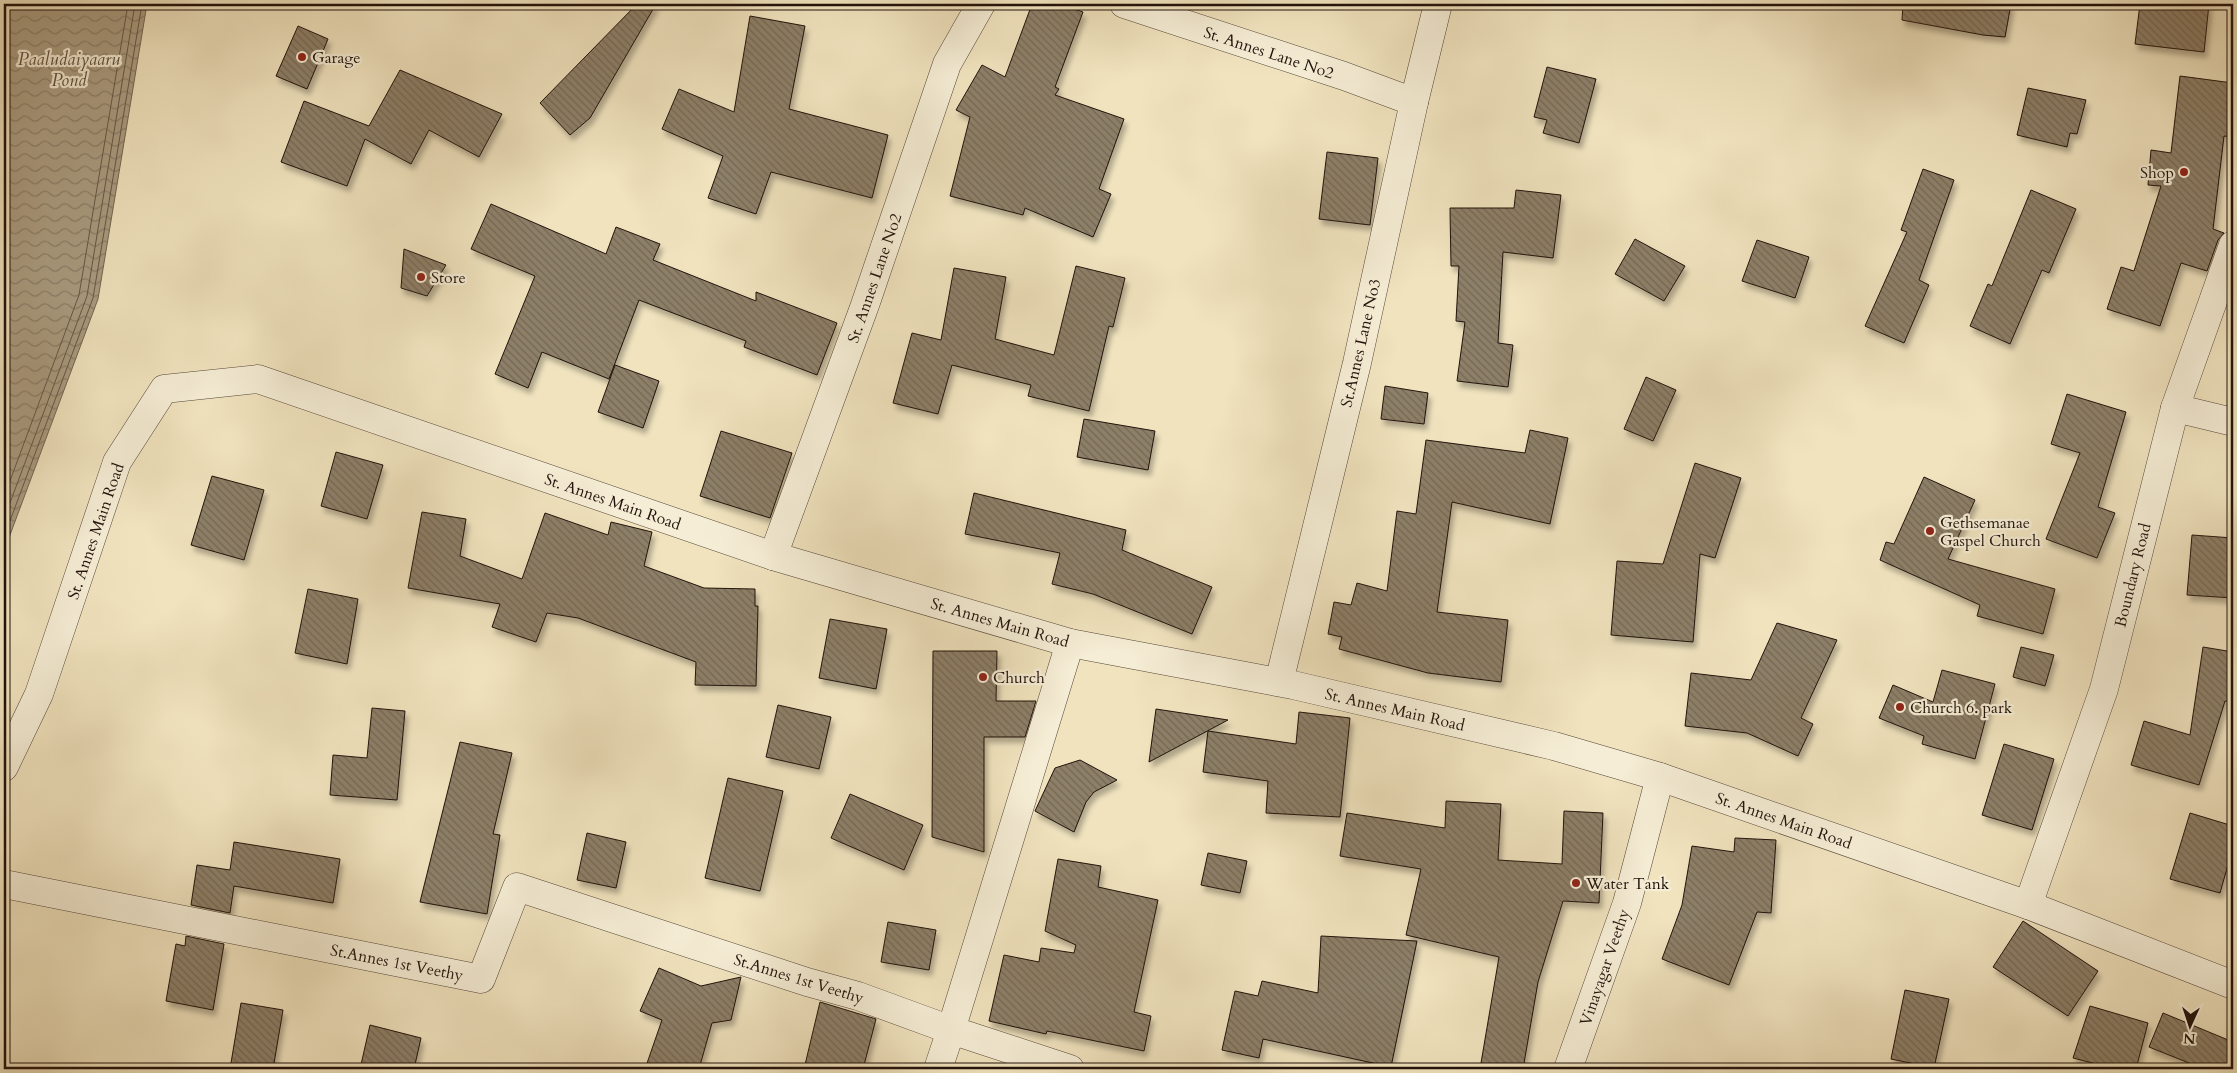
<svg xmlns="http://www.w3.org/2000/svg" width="2237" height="1073" font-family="Cardo,serif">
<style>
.water{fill:url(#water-waves);stroke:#736552}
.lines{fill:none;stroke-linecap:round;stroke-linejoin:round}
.shore{stroke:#665746;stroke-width:1}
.building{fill:url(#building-back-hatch);stroke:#21120b;filter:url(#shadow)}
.minor-casing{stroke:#554638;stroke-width:29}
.tertiary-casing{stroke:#554638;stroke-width:29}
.minor{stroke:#f5edd5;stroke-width:28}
.tertiary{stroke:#f5edd5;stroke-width:28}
.poi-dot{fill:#8f2418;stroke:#f5edd5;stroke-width:2}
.labels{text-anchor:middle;stroke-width:4.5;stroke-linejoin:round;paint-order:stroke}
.street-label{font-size:16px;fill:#21120b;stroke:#f5edd5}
.poi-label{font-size:16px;fill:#21120b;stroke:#f5edd5;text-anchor:start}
.water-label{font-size:18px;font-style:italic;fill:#5f5040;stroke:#f5edd5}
</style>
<defs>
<pattern id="water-waves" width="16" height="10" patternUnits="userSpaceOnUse" patternTransform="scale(1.25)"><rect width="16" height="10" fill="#aa9c81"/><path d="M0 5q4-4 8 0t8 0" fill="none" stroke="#8a7e68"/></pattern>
<pattern id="building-back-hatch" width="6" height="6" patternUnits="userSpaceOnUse" patternTransform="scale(1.25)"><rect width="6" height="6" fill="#8d7f68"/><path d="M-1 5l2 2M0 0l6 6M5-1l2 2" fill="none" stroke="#736754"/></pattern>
<filter id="shadow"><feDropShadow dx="3" dy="5.5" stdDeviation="2.5" flood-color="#0004"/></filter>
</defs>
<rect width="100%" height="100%" fill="#f0e3be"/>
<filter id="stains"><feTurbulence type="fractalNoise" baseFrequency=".004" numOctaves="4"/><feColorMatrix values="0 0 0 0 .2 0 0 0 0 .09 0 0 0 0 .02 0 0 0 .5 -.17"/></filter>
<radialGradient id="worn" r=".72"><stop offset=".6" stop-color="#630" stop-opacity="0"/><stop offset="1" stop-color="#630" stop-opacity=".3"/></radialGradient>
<!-- water -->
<path class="water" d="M 4,4 L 147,4 L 98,299 L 4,551 Z"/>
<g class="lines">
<!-- shore -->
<g class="shore">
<path d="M 4,497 L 79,295 L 128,4"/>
<path d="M 4,519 L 87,296 L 135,4"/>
<path d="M 4,537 L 93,298 L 142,4"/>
</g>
</g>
<!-- building -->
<g class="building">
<path d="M 637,4 L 656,4 L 590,118 L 570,135 L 540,103 Z"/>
<path d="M 1032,4 L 1060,4 L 1083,12 L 1055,87 L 1059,89 L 1055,95 L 1124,119 L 1099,189 L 1111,194 L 1093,237 L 1025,208 L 1023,215 L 950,196 L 970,117 L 956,110 L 982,65 L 1005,77 Z"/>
<path d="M 1903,4 L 2011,4 L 2005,37 L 1983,35 L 1902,20 Z"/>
<path d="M 2140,4 L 2209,4 L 2204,52 L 2135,44 Z"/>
<path d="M 750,16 L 805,26 L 789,109 L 888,135 L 872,198 L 771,172 L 756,214 L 708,198 L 723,156 L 662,129 L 679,89 L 734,112 Z"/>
<path d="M 298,26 L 328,39 L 307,89 L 276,76 Z"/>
<path d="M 1547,67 L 1596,79 L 1579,143 L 1543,133 L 1547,120 L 1534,117 Z"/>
<path d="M 400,70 L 502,114 L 479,157 L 429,130 L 411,164 L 365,139 L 347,186 L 281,162 L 304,101 L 369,126 Z"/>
<path d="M 2180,76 L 2233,83 L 2233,137 L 2224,136 L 2213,229 L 2224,233 L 2218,240 L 2207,271 L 2181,263 L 2160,326 L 2107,309 L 2121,267 L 2134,271 L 2161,186 L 2148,185 L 2151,150 L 2171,153 Z"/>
<path d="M 2028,88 L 2086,100 L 2077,134 L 2070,133 L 2067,147 L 2017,135 Z"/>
<path d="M 1327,152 L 1378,158 L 1370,225 L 1319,219 Z"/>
<path d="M 1923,169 L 1954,180 L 1919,280 L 1929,285 L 1904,343 L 1865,326 L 1907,232 L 1901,230 Z"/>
<path d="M 1516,190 L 1561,195 L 1553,258 L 1503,252 L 1498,343 L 1513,345 L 1508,387 L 1457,381 L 1465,322 L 1456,321 L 1459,266 L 1451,266 L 1450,208 L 1514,208 Z"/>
<path d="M 2031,190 L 2076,209 L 2049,273 L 2042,270 L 2010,344 L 1970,326 L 1988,284 L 1992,286 Z"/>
<path d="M 491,204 L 606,254 L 616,227 L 660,244 L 653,260 L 756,301 L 756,292 L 837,323 L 817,375 L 744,347 L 746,341 L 639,300 L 609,379 L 542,352 L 528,388 L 495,374 L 535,276 L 471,249 Z"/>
<path d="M 1635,239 L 1685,266 L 1664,301 L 1615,274 Z"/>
<path d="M 1757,240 L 1809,257 L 1795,298 L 1742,281 Z"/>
<path d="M 404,249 L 446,265 L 427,296 L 401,288 Z"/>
<path d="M 1076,266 L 1125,278 L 1113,327 L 1109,326 L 1089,411 L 1028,396 L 1031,385 L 952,365 L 938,414 L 893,403 L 912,333 L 941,340 L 954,268 L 1006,277 L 995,339 L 1054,355 Z"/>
<path d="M 615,365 L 659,381 L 643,428 L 598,412 Z"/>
<path d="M 1646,377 L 1676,390 L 1653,441 L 1624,429 Z"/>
<path d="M 1385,386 L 1428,393 L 1424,424 L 1381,419 Z"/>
<path d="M 2067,394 L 2126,412 L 2098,507 L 2115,513 L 2097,558 L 2046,539 L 2080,453 L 2051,444 Z"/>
<path d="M 1084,419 L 1155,431 L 1148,470 L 1077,457 Z"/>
<path d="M 1530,430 L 1568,438 L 1550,524 L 1452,502 L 1437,612 L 1508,620 L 1501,682 L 1428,673 L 1339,649 L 1342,637 L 1328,634 L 1334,602 L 1351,605 L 1357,583 L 1387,591 L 1397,511 L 1416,514 L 1426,440 L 1525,453 Z"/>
<path d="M 721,431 L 792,453 L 770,518 L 700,496 Z"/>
<path d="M 336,452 L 383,465 L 367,519 L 321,506 Z"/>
<path d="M 1695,463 L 1741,478 L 1715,558 L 1700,554 L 1693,642 L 1611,635 L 1617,561 L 1663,564 Z"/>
<path d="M 212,476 L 264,490 L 244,560 L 191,545 Z"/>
<path d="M 1924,477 L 1975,500 L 1948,559 L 2055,589 L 2043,634 L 1977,616 L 1980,605 L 1880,560 L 1886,542 L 1894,544 Z"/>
<path d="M 974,493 L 1126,530 L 1122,550 L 1212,587 L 1192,634 L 1093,594 L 1052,584 L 1060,553 L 965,534 Z"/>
<path d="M 422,512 L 466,519 L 460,556 L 522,579 L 545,513 L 608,535 L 611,522 L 652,532 L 644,566 L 704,588 L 755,589 L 755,606 L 758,606 L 756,686 L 695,685 L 696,662 L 578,618 L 547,613 L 536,642 L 492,627 L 500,604 L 408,588 Z"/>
<path d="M 2192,535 L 2233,538 L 2233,598 L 2187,595 Z"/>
<path d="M 308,589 L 358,599 L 347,664 L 295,653 Z"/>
<path d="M 830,619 L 887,629 L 876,689 L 819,678 Z"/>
<path d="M 1777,623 L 1837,640 L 1801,718 L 1813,724 L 1798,756 L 1747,733 L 1685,726 L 1691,673 L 1751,680 Z"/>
<path d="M 2021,647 L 2054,655 L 2045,686 L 2013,677 Z"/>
<path d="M 2203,647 L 2233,652 L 2233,702 L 2225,701 L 2199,785 L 2131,765 L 2144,721 L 2190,735 Z"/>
<path d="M 933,651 L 997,651 L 996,701 L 1036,701 L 1025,737 L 984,737 L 984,852 L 932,837 Z"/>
<path d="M 1942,670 L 1995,684 L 1975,759 L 1922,744 L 1924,736 L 1879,718 L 1893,685 L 1933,702 Z"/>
<path d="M 778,705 L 831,717 L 819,769 L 766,757 Z"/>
<path d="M 372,708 L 405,711 L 397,800 L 330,795 L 333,755 L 367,758 Z"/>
<path d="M 1156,709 L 1228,720 L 1149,762 Z"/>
<path d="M 1299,712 L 1350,718 L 1340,817 L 1266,813 L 1268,781 L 1203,772 L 1208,731 L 1296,744 Z"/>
<path d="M 460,742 L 512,753 L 493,834 L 500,835 L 487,914 L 420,902 Z"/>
<path d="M 2004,744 L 2054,759 L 2032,830 L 1982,815 Z"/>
<path d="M 1080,760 L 1117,780 L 1094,792 L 1086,802 L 1074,832 L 1035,811 L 1055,768 Z"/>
<path d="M 728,778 L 783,791 L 760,891 L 705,878 Z"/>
<path d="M 850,794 L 923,825 L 904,870 L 831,838 Z"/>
<path d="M 1446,801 L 1501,804 L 1498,860 L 1562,864 L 1564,811 L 1603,813 L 1599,903 L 1563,901 L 1538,982 L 1523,1069 L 1480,1069 L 1499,957 L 1406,935 L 1421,869 L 1340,856 L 1347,813 L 1445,828 Z"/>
<path d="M 2190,813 L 2233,826 L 2233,847 L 2220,893 L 2170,879 Z"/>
<path d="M 587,833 L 626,842 L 616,888 L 577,880 Z"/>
<path d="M 1735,838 L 1776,840 L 1771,913 L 1757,912 L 1729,985 L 1662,959 L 1682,905 L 1692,846 L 1734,852 Z"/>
<path d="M 234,842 L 340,859 L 333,903 L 234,886 L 230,913 L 191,905 L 197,865 L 230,870 Z"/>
<path d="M 1208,853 L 1247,861 L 1240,893 L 1201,885 Z"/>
<path d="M 1058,859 L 1101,866 L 1098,887 L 1158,900 L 1134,1012 L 1151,1016 L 1144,1051 L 1047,1031 L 1046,1034 L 989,1021 L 1004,955 L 1039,962 L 1041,948 L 1074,953 L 1076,945 L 1045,931 Z"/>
<path d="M 2023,921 L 2098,971 L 2068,1016 L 1993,967 Z"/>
<path d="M 888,922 L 936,930 L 929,970 L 881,962 Z"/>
<path d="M 186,936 L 224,944 L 213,1010 L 166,1001 L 176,944 L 185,946 Z"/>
<path d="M 1321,936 L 1417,941 L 1391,1067 L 1263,1039 L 1259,1058 L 1222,1050 L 1235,991 L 1258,996 L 1262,981 L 1318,993 Z"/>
<path d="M 659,968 L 701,986 L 741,977 L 731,1020 L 712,1023 L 699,1069 L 645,1069 L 662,1020 L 640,1011 Z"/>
<path d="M 1905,990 L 1949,999 L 1934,1068 L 1891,1059 Z"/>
<path d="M 820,1002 L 876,1019 L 863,1069 L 804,1069 Z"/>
<path d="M 241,1003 L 283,1010 L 273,1069 L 230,1069 Z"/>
<path d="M 2090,1006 L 2148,1023 L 2136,1069 L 2116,1069 L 2073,1058 Z"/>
<path d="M 2163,1013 L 2233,1042 L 2233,1069 L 2204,1069 L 2149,1047 Z"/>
<path d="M 370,1025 L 421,1038 L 414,1069 L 360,1069 Z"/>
</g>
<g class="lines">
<!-- minor casing -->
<g class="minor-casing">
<g id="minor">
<path d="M 1124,4 L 1344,76 L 1414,102"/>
<path d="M 2175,408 L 2233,422"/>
<path d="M 773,556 L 865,305 L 947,64 L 981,4"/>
<path d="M 1070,643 L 951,1030 L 1070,1069"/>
<path d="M 1279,682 L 1357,363 L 1414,102 L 1438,4"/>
<path d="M 4,884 L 481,979 L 517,887 L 807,982 L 858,996 L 951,1030 L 938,1069"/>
<path d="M 2028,905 L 2104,689 L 2175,408 L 2233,245"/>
<path d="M 1568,1069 L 1627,903 L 1660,777"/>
</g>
</g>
<!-- tertiary casing -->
<g class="tertiary-casing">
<path id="tertiary" d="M 4,767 L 39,694 L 117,462 L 164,389 L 258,379 L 773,556 L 1070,643 L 1293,685 L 1554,746 L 1660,777 L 2028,905 L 2233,985"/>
</g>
<!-- minor -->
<use href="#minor" class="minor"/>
<!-- tertiary -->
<use href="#tertiary" class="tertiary"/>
</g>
<!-- markers -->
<g class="poi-dot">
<circle cx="302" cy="57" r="5"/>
<circle cx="2184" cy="172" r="5"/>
<circle cx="421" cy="277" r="5"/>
<circle cx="1930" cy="531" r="5"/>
<circle cx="983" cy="677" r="5"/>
<circle cx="1900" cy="707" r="5"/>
<circle cx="1576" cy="883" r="5"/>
</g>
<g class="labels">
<!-- street labels -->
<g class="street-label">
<text transform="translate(1269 52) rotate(18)" y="6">St. Annes Lane No2</text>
<text transform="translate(874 278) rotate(-71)" y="6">St. Annes Lane No2</text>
<text transform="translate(1360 343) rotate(-77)" y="6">St.Annes Lane No3</text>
<text transform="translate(613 501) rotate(19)" y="6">St. Annes Main Road</text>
<text transform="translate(95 531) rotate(-71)" y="6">St. Annes Main Road</text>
<text transform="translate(2132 575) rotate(-76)" y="6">Boundary Road</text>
<text transform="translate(1000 622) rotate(16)" y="6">St. Annes Main Road</text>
<text transform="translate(1395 709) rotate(13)" y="6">St. Annes Main Road</text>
<text transform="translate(1784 820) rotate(19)" y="6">St. Annes Main Road</text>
<text transform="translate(397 962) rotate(11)" y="6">St.Annes 1st Veethy</text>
<text transform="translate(1604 967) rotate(-71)" y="6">Vinayagar Veethy</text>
<text transform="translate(799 978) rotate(17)" y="6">St.Annes 1st Veethy</text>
</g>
<!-- poi labels -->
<g class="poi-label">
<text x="312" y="63">Garage</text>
<text x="2174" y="178" text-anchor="end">Shop</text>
<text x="431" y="283">Store</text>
<text x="1940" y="528">Gethsemanae<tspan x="1940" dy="18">Gaspel Church</tspan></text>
<text x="993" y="683">Church</text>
<text x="1910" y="713">Church 6. park</text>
<text x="1586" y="889">Water Tank</text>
</g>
<!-- water labels -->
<g class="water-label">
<text x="69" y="65">Paaludaiyaaru<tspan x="69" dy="21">Pond</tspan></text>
</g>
</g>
<!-- margin -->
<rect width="2237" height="1073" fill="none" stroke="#f0e3be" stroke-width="20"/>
<rect x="5" y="5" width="2227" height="1063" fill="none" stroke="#21120b" stroke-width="2.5"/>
<rect x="10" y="10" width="2217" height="1053" fill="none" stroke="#21120b"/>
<!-- north arrow -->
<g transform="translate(2190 1026) rotate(183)" stroke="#f5edd5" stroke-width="4" paint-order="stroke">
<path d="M0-4L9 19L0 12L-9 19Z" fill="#21120b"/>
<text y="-8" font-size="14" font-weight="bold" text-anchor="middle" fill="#21120b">N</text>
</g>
<rect width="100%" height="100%" filter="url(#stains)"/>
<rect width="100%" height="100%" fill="url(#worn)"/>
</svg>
